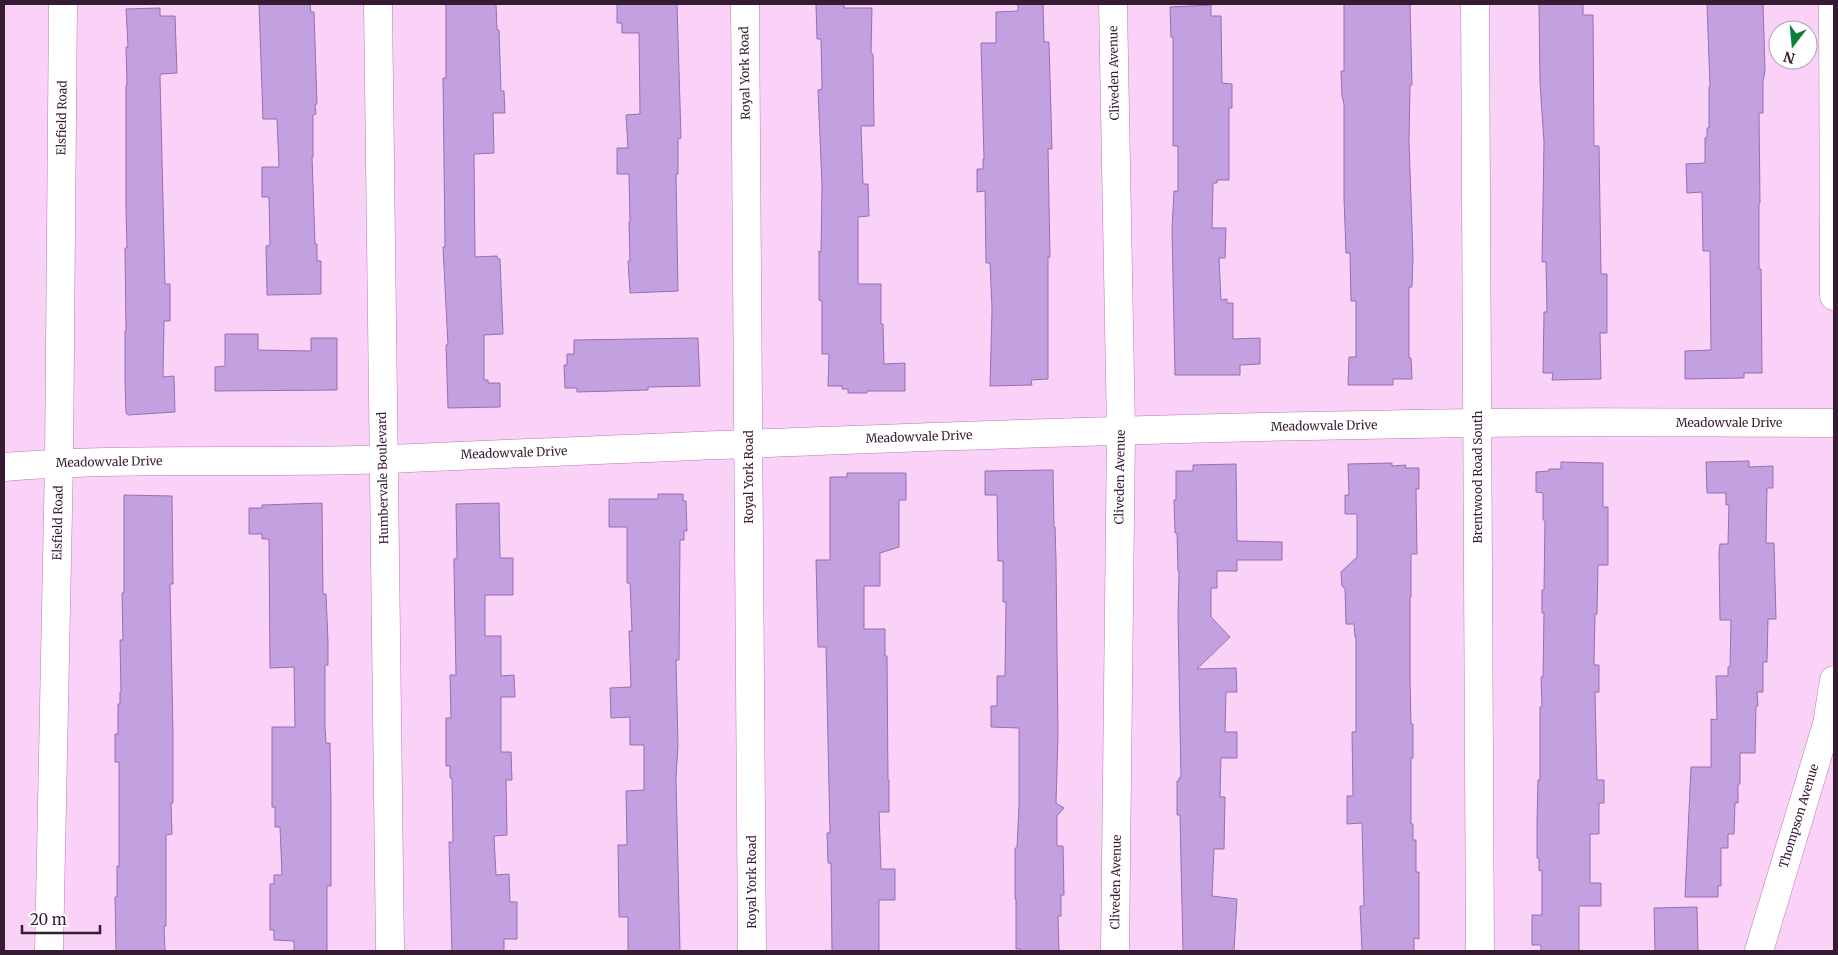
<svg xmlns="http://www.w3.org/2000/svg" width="1838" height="955" font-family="Merriweather,serif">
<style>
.building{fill:#c3a0e0;stroke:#966fb4}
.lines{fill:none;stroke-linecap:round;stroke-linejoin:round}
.street-casing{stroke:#b879b3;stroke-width:29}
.secondary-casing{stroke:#b879b3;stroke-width:29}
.street{stroke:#fff;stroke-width:28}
.secondary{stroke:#fff;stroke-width:28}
.labels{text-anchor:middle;stroke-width:4;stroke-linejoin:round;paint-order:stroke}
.street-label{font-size:12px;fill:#351c33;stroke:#fff}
</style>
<rect width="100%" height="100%" fill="#fbd2f7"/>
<!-- building -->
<g class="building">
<path d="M 259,4 L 310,4 L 311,12 L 314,12 L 317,104 L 315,105 L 316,114 L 313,115 L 313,157 L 312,157 L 315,244 L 317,244 L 317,261 L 321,261 L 321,294 L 267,295 L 266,246 L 270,245 L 269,197 L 262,197 L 262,167 L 279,167 L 277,119 L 263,119 Z"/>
<path d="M 446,4 L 496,4 L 497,30 L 499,30 L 501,91 L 504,91 L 505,113 L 493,113 L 494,153 L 474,154 L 475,257 L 497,256 L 498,259 L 500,259 L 503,334 L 484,335 L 484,380 L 488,380 L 488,383 L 500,383 L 500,407 L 448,408 L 446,345 L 448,345 L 443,247 L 445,247 L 443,78 L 446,78 Z"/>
<path d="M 617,4 L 677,4 L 681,138 L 678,139 L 678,174 L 676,174 L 678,291 L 630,293 L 628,261 L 630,261 L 629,222 L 630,222 L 629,174 L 617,174 L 617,148 L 628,148 L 626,115 L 640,114 L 639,33 L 622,33 L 622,23 L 617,23 Z"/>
<path d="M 816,4 L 844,4 L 844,8 L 872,8 L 871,52 L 873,55 L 874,126 L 861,126 L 863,184 L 868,184 L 869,216 L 858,217 L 858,284 L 881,284 L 881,324 L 883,324 L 884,364 L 905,363 L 905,391 L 867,391 L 867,393 L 848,393 L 848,389 L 842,389 L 842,386 L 828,386 L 829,354 L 822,354 L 822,301 L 819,300 L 819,251 L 821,252 L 822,185 L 818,90 L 822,89 L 821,39 L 817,39 Z"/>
<path d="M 1018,4 L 1043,4 L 1044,42 L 1049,42 L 1052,149 L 1048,149 L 1050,257 L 1048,257 L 1048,379 L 1031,380 L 1032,385 L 990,386 L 992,309 L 990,263 L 986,263 L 985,191 L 977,192 L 977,169 L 983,169 L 983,159 L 984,159 L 981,43 L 996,43 L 996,12 L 1018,11 Z"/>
<path d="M 1344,4 L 1410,4 L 1412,85 L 1410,85 L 1409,141 L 1413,257 L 1412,287 L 1409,287 L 1409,358 L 1411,358 L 1412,379 L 1393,379 L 1393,385 L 1348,385 L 1349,357 L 1356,357 L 1356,301 L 1351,301 L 1350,253 L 1346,253 L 1344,198 L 1344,104 L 1342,96 L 1341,71 L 1344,71 Z"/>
<path d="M 1539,4 L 1583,4 L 1583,15 L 1593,15 L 1594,146 L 1599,146 L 1601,274 L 1607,274 L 1607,333 L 1600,333 L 1601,379 L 1552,380 L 1553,373 L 1543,373 L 1544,312 L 1547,312 L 1546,262 L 1542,262 L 1544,142 L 1540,83 Z"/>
<path d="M 1707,4 L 1763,4 L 1765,71 L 1763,81 L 1763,113 L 1759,113 L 1760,203 L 1759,203 L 1759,269 L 1761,269 L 1762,373 L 1744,373 L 1744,378 L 1685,379 L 1685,351 L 1711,350 L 1710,251 L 1703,251 L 1702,192 L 1687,193 L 1686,164 L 1705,163 L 1705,138 L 1707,137 L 1707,128 L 1709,128 L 1709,87 L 1710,87 Z"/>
<path d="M 1211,5 L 1211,16 L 1221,16 L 1222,83 L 1232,84 L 1232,108 L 1229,108 L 1229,180 L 1217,180 L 1217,183 L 1213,183 L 1212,228 L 1226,228 L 1225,258 L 1219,258 L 1221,300 L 1227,299 L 1227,303 L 1233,303 L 1233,339 L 1260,338 L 1260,364 L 1240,365 L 1240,375 L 1175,375 L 1172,228 L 1174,191 L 1178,191 L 1178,146 L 1173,146 L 1173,37 L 1171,37 L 1170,7 Z"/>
<path d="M 160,8 L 160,16 L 175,16 L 177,73 L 161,74 L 160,76 L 165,284 L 170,284 L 170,321 L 164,321 L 163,377 L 174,376 L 175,412 L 128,415 L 126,413 L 125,381 L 125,331 L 126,331 L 125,248 L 127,248 L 126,209 L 126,85 L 127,85 L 126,47 L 128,47 L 126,9 Z"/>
<path d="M 225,334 L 258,334 L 258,350 L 311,351 L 311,338 L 337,338 L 337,390 L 215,391 L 215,367 L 225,366 Z"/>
<path d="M 698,338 L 700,386 L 648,387 L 648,390 L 577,392 L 577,388 L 565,388 L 564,365 L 567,365 L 567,354 L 574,354 L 574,340 Z"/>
<path d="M 1749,461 L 1749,467 L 1773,466 L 1773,488 L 1767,488 L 1766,543 L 1774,543 L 1776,619 L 1768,619 L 1767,662 L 1763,662 L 1763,692 L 1757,692 L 1758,706 L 1756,706 L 1755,753 L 1740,753 L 1740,784 L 1738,784 L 1738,803 L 1735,803 L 1734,834 L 1728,834 L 1728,848 L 1721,848 L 1721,886 L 1718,886 L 1718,897 L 1685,897 L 1691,767 L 1711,767 L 1711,719 L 1717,720 L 1716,676 L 1728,676 L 1728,667 L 1730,667 L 1731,620 L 1720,620 L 1719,552 L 1720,544 L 1728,544 L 1729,505 L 1726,505 L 1726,493 L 1707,493 L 1706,462 Z"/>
<path d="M 1561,462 L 1603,463 L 1603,507 L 1608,507 L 1608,565 L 1598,565 L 1597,614 L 1595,614 L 1594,665 L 1599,665 L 1599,692 L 1595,692 L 1597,780 L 1604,780 L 1604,803 L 1599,803 L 1599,834 L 1590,834 L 1590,883 L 1601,883 L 1601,906 L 1579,906 L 1579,951 L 1541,951 L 1541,945 L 1532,945 L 1532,915 L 1542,915 L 1542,870 L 1539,871 L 1539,858 L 1537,858 L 1537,822 L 1538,780 L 1540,780 L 1540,707 L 1542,707 L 1541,677 L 1543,677 L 1544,613 L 1542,613 L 1542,590 L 1544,590 L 1545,520 L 1543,520 L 1543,493 L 1536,492 L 1536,472 L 1549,471 L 1549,469 L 1561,469 Z"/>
<path d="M 1392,463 L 1392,466 L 1406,465 L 1405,468 L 1419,468 L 1419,489 L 1416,489 L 1417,554 L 1411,554 L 1411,597 L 1410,597 L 1410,679 L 1411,724 L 1413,724 L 1413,758 L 1411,758 L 1411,824 L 1413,824 L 1413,840 L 1416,840 L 1416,872 L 1419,872 L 1419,939 L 1414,938 L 1414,951 L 1362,951 L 1360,906 L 1364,906 L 1362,823 L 1347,824 L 1347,796 L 1353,796 L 1352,732 L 1356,732 L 1356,637 L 1355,637 L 1354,624 L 1346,624 L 1345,589 L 1342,586 L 1341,572 L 1357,557 L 1357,514 L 1345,514 L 1345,495 L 1349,495 L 1348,464 Z"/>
<path d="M 1236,464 L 1237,541 L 1282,542 L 1282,560 L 1237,560 L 1237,571 L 1217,571 L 1217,588 L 1211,588 L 1211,617 L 1230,637 L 1197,669 L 1236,668 L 1237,692 L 1226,692 L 1225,732 L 1237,732 L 1237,758 L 1221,758 L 1220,797 L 1225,797 L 1224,849 L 1214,849 L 1212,896 L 1237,899 L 1234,951 L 1183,951 L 1180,817 L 1180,815 L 1177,815 L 1177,781 L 1179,781 L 1179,778 L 1181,778 L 1178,617 L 1179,571 L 1178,571 L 1177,533 L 1175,533 L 1174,500 L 1176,500 L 1176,471 L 1193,471 L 1193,465 Z"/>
<path d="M 1053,470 L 1054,527 L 1055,527 L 1056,560 L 1058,735 L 1056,803 L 1064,808 L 1057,816 L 1057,846 L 1063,846 L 1064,895 L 1061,895 L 1061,916 L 1058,916 L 1059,951 L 1021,951 L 1021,949 L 1016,949 L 1016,899 L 1015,899 L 1015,848 L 1017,848 L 1019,805 L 1019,728 L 991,727 L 991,706 L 997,706 L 997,676 L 1005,676 L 1006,602 L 1003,602 L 1003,561 L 998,561 L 997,495 L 985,495 L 985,471 Z"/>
<path d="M 847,473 L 906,473 L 906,500 L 899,500 L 899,547 L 880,553 L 880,586 L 864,586 L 864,629 L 885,629 L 885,656 L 887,656 L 888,780 L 889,780 L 889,812 L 879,812 L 881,869 L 895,869 L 895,900 L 879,900 L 879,951 L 832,951 L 831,863 L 828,863 L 827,833 L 830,833 L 826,647 L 818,647 L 816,560 L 830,560 L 830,477 L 847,477 Z"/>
<path d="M 658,494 L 683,494 L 683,501 L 686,501 L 687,531 L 684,531 L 684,540 L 680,540 L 679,660 L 676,660 L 678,745 L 676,778 L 680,951 L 628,951 L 628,917 L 619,917 L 618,845 L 627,845 L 626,791 L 644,790 L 644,745 L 630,745 L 630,717 L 611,718 L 610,688 L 631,687 L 629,631 L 632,631 L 630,583 L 627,583 L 627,527 L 609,527 L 609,499 L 658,499 Z"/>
<path d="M 124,495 L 172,496 L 173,584 L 170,584 L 173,733 L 173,803 L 171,803 L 172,834 L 166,835 L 166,926 L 164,926 L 165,951 L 116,951 L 115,897 L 117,897 L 117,866 L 119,867 L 119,762 L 115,762 L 115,734 L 118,734 L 118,704 L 120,704 L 120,692 L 121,692 L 120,640 L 123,640 L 122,593 L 124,593 Z"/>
<path d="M 322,503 L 323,594 L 326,594 L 328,642 L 328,665 L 325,665 L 325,727 L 326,743 L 330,743 L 331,802 L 331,886 L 327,886 L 327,951 L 294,951 L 294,941 L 274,940 L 274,930 L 270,930 L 270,884 L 274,884 L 274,875 L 282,875 L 280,827 L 275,827 L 275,807 L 272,807 L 272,727 L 295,727 L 294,667 L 270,668 L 269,539 L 262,539 L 262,534 L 249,534 L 249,508 L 262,508 L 262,505 Z"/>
<path d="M 499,503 L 500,558 L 513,558 L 513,595 L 485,595 L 485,636 L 501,636 L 501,676 L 514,675 L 515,697 L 501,697 L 501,752 L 511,752 L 512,780 L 506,780 L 507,835 L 494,836 L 496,875 L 509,874 L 510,902 L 517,902 L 517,939 L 504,939 L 504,951 L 452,951 L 449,842 L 453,842 L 452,778 L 450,778 L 450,766 L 446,766 L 446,718 L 451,718 L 450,675 L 456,675 L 454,568 L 454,559 L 457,558 L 456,504 Z"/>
<path d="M 1697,907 L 1698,951 L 1655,951 L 1654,908 Z"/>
</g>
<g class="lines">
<!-- street casing -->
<g class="street-casing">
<g id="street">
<path d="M 378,4 L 390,951"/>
<path d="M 1113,4 L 1121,431 L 1115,951"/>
<path d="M 1475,4 L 1480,951"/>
<path d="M 1833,4 L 1834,296"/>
<path d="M 4,467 C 132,457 261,464 390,459 C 752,443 1113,428 1475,423 C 1595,421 1715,423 1834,423"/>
<path d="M 49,951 L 59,462 L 63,4"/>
<path d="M 1759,951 L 1827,724 L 1834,680"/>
</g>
</g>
<!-- secondary casing -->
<g class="secondary-casing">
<path id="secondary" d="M 745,4 L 752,951"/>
</g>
<!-- street -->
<use href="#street" class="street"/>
<!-- secondary -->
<use href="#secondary" class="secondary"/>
</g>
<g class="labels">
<!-- street labels -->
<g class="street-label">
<text transform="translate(745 73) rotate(-91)" y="4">Royal York Road</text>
<text transform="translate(1114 73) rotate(-91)" y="4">Cliveden Avenue</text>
<text transform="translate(62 118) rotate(-89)" y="4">Elsfield Road</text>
<text x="1729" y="427">Meadowvale Drive</text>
<text transform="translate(1324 426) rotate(-1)" y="4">Meadowvale Drive</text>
<text transform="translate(919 437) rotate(-2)" y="4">Meadowvale Drive</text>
<text transform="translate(514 453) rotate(-2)" y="4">Meadowvale Drive</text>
<text transform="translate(109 462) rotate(-1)" y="4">Meadowvale Drive</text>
<text transform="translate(749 477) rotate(-90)" y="4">Royal York Road</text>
<text transform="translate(1120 477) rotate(-89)" y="4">Cliveden Avenue</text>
<text transform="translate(1478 477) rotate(-90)" y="4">Brentwood Road South</text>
<text transform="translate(383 478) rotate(-91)" y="4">Humbervale Boulevard</text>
<text transform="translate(58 523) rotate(-89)" y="4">Elsfield Road</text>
<text transform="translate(1799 816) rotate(-73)" y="4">Thompson Avenue</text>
<text transform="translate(752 882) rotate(-90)" y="4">Royal York Road</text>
<text transform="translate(1116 882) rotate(-89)" y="4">Cliveden Avenue</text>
</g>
</g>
<!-- border -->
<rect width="1838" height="955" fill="none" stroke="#351c33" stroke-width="10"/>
<!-- north arrow -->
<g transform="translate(1793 45) rotate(196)"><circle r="24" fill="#ffffff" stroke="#aea4ad"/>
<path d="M0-4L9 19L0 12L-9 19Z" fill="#0a8038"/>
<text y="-8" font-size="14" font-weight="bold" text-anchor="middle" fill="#351c33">N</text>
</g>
<!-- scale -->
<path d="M22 925v8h78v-8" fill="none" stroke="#351c33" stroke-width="2.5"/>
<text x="30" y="925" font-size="15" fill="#351c33" stroke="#ffffff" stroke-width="4" paint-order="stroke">20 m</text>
</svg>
